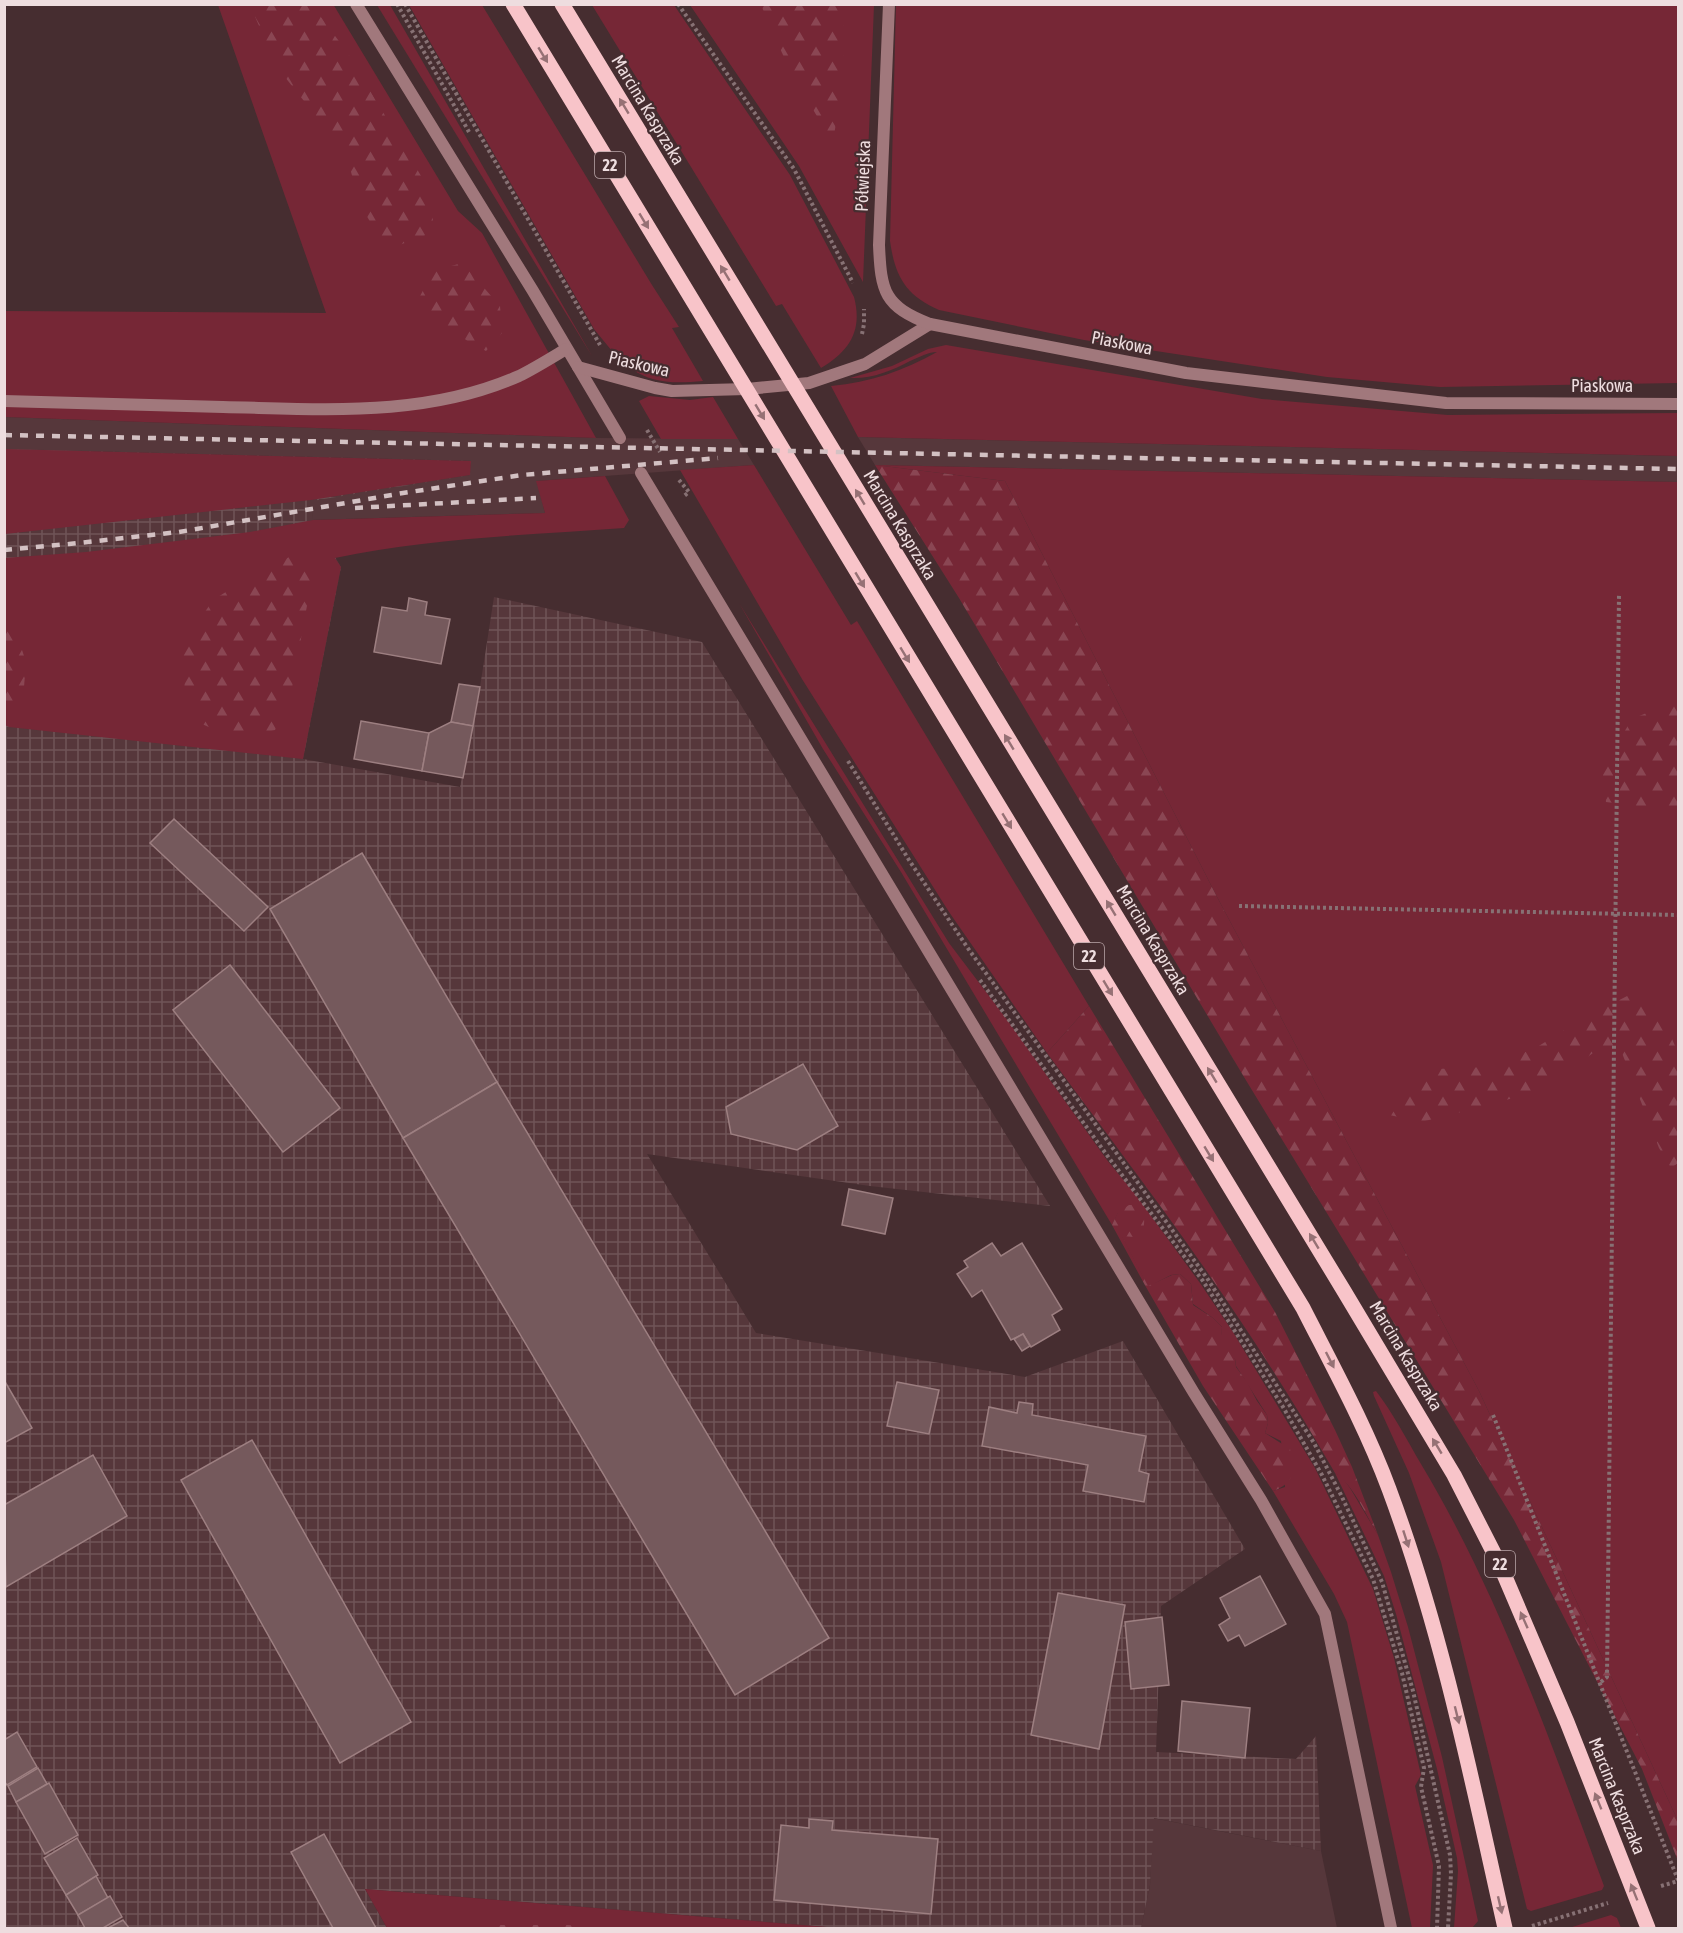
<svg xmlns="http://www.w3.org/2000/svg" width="1683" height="1933" font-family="'Asap Condensed',sans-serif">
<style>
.built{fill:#56373b}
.industrial{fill:url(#industrial-grid)}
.green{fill:#762736}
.forest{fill:url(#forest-firs)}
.building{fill:#75595c;stroke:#9d7f81;stroke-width:1.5}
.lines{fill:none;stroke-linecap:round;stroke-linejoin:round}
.path{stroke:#877174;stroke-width:4;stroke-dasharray:3 3;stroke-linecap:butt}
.service{stroke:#a1787c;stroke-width:12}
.minor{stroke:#a1787c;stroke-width:12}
.primary{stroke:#f8c4c9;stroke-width:15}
.rail{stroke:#d3c1c3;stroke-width:4.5;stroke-dasharray:8 8;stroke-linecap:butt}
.oneway{fill:#967175}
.labels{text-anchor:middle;stroke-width:4.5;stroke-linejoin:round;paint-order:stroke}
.shield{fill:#462d30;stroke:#bca8aa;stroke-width:1.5}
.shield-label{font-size:16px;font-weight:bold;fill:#eedddf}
.street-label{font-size:18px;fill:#eedddf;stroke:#462d30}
</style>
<defs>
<pattern id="industrial-grid" width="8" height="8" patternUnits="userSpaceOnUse" patternTransform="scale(1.5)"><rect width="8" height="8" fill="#56373b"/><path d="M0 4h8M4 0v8" fill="none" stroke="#6f5457"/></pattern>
<pattern id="forest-firs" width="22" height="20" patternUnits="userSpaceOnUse" patternTransform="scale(1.5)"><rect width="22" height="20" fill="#762736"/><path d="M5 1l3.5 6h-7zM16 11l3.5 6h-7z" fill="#8a4653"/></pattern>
</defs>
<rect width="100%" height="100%" fill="#462d30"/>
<!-- built -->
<g class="built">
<path d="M 5,417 L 596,438 L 738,439 L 754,465 L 537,481 L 545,513 L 313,520 L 311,500 L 469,475 L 471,461 L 5,449 Z"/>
<path d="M 858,437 L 1678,456 L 1678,482 L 875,465 Z"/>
<path d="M 1153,1818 L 1321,1851 L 1337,1928 L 1141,1928 L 1150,1885 Z"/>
</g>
<!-- industrial -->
<path class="industrial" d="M 5,449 L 471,461 L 470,475 L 312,501 L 313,520 L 341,567 L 303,759 L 460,787 L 480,687 L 494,597 L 702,642 L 1050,1206 L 870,1186 L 647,1154 L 756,1333 L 1025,1377 L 1123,1341 L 1245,1549 L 1161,1606 L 1156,1752 L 1296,1759 L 1316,1736 L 1321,1851 L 1154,1818 L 1150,1885 L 1141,1928 L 839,1928 L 365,1889 L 387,1928 L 5,1928 Z"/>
<!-- green -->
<g class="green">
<path d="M 333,4 L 458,211 L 482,233 L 596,438 L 5,417 L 5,311 L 326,313 L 218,5 Z"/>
<path d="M 377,5 L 390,5 L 592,356 Z"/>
<path d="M 409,5 L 482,5 L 652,285 L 679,327 L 672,328 L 703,381 C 644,387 629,373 594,329 Z"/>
<path d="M 592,5 L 674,5 L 790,175 L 854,297 C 863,331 849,351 821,368 L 782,304 L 776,306 Z"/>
<path d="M 690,5 L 874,5 L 863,282 L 799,166 Z"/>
<path d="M 896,5 L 1678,5 L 1678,383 L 1440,387 L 1327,377 L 1084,340 L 939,310 C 905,295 895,276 890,241 Z"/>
<path d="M 946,345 L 1262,399 L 1448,415 L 1678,413 L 1678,456 L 858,437 L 831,386 C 871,382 903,371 937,352 C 929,352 919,357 910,361 C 891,371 872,379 850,378 L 892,366 L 928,349 Z"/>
<path d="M 649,396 L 690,400 L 713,397 L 738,439 L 661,439 L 639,401 Z"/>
<path d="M 5,449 L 471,461 L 470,475 L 311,500 L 5,534 Z"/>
<path d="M 754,465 L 851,625 L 857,621 L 1089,1006 L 1047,1053 L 949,912 L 802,679 L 680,470 Z"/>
<path d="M 875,465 L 1678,482 L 1678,1821 L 1479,1391 L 1216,895 L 1005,481 Z"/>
<path d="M 605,476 L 629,520 L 624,528 C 527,535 430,538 335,558 L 341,567 L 303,759 L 9,727 L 5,725 L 4,558 L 86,552 L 250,532 L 313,520 L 545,513 L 536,481 Z"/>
<path d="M 739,603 L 949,943 L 1008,1021 L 1107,1160 L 1135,1194 L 1200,1283 L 1233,1332 L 1315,1468 L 1373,1589 L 1394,1658 L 1421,1775 L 1415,1786 L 1433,1865 L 1430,1928 L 1412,1928 L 1347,1622 L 1334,1594 L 1273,1491 L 1285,1487 L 1281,1441 L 1265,1433 L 1268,1423 L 1267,1415 L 1236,1366 L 1235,1359 L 1220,1344 L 1222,1327 L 1213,1318 L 1193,1304 L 1191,1284 L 1180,1274 L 1171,1275 L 1148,1287 L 1121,1235 L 1118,1213 L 1112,1225 L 901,872 L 823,749 Z"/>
<path d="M 1376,1391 C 1393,1413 1407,1440 1421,1464 C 1500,1596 1551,1743 1604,1886 L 1602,1890 L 1531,1911 L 1527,1909 L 1441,1562 L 1409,1473 L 1374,1396 L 1373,1392 Z"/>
<path d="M 1335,1473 L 1342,1477 L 1350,1488 L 1378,1535 L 1391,1572 L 1408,1627 L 1442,1757 L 1478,1921 L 1472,1928 L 1454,1928 L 1458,1871 L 1457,1858 L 1437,1769 L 1396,1614 L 1384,1576 Z"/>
<path d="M 365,1889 L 839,1928 L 387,1928 Z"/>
<path d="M 1611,1915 L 1617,1918 L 1621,1928 L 1569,1928 Z"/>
</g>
<!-- forest -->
<g class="forest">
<path d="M 250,5 L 312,5 L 347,52 L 430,191 L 434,232 L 386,250 L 360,204 L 346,154 L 277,67 Z"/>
<path d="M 761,5 L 844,5 L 844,67 L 833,143 L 790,71 Z"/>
<path d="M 462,263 L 500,306 L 502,333 L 486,351 L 469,342 L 416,304 L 433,271 Z"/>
<path d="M 875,465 L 1005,481 L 1216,895 L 1479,1391 L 1678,1821 L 1678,1861 L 1642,1769 L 1514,1520 L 1244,1077 L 959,598 Z"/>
<path d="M 291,556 L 308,567 L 312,578 L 290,699 L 275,730 L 238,740 L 202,724 L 185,693 L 182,646 L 213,600 L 250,577 Z"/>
<path d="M 4,624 L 16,632 L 26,662 L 24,687 L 15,702 L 5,703 Z"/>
<path d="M 1673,702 L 1678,702 L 1678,808 L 1669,810 L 1606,802 L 1602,769 L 1632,719 Z"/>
<path d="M 1631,994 L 1661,1013 L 1678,1053 L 1678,1163 L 1671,1168 L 1659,1148 L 1622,1053 L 1593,1053 L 1541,1090 L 1485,1106 L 1421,1122 L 1385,1114 L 1394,1097 L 1437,1069 L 1484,1067 L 1534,1049 L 1577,1022 Z"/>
<path d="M 1089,1006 L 1275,1312 L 1335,1430 L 1352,1467 L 1378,1535 C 1367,1517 1353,1484 1335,1473 C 1294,1402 1250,1333 1203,1266 C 1153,1194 1099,1124 1047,1053 Z"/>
<path d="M 1129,1205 L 1138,1205 C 1145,1214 1145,1220 1143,1231 L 1134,1237 L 1122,1236 L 1148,1286 L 1172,1275 L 1180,1274 L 1191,1284 L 1193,1305 L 1213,1318 L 1222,1327 L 1221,1344 L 1233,1354 L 1235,1359 L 1236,1367 L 1247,1382 L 1257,1401 L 1267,1415 L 1268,1423 L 1265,1433 L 1290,1449 C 1295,1470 1295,1483 1273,1491 L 1203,1386 L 1146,1287 L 1112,1225 L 1118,1212 Z"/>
<path d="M 476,1925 L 567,1925 L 615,1928 L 472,1928 Z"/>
</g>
<!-- building -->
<g class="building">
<path d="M 409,598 L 427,602 L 425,615 L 450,619 L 441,664 L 374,652 L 382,607 L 407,611 Z"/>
<path d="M 459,684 L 480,687 L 473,726 L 451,722 Z"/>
<path d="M 361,721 L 429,733 L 422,771 L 354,759 Z"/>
<path d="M 451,722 L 473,726 L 463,778 L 422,771 L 429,733 Z"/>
<path d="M 174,819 L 268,907 L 244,931 L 150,843 Z"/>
<path d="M 362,853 L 497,1082 L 403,1138 L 270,909 Z"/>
<path d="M 230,965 L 340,1108 L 283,1152 L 173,1010 Z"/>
<path d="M 803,1064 L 838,1126 L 797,1150 L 731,1134 L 726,1107 Z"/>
<path d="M 497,1082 L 829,1638 L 735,1695 L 403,1138 Z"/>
<path d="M 849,1189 L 893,1198 L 885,1234 L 842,1225 Z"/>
<path d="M 992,1243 L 1001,1256 L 1022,1243 L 1062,1309 L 1052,1315 L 1060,1330 L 1031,1347 L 1023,1334 L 1011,1340 L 982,1290 L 972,1297 L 957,1274 L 968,1267 L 964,1261 Z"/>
<path d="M 1023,1334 L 1030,1346 L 1022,1351 L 1014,1339 Z"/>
<path d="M 4,1380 L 32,1428 L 4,1443 Z"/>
<path d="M 897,1382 L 939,1390 L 929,1434 L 887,1426 Z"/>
<path d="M 1019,1402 L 1033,1404 L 1032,1415 L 1146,1436 L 1139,1471 L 1149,1474 L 1144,1502 L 1083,1491 L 1088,1465 L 982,1446 L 989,1407 L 1017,1413 Z"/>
<path d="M 252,1440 L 411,1722 L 340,1763 L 181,1480 Z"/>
<path d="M 93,1455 L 127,1516 L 6,1587 L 4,1505 Z"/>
<path d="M 1260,1576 L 1286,1624 L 1245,1646 L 1239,1635 L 1228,1641 L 1219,1625 L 1230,1618 L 1220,1598 Z"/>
<path d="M 1058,1593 L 1125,1605 L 1099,1749 L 1031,1735 Z"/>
<path d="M 1162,1617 L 1169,1685 L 1131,1689 L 1125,1622 Z"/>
<path d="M 1182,1701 L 1250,1708 L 1245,1758 L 1178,1751 Z"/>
<path d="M 17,1732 L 37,1767 L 7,1785 L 4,1781 L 4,1740 Z"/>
<path d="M 38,1768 L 47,1784 L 16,1802 L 8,1786 Z"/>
<path d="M 49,1783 L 78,1835 L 45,1854 L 16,1802 Z"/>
<path d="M 809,1819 L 833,1821 L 832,1830 L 938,1839 L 931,1914 L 774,1900 L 781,1825 L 809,1828 Z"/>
<path d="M 324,1834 L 376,1928 L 333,1928 L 291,1852 Z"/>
<path d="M 77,1838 L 98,1875 L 66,1895 L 44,1858 Z"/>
<path d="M 96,1876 L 108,1898 L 78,1915 L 66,1895 Z"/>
<path d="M 110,1896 L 122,1917 L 103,1928 L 85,1928 L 78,1915 Z"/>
<path d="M 123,1920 L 129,1928 L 108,1928 Z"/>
</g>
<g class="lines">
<!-- path -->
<g class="path">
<path d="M 397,4 L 469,132"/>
<path d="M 405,4 L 600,345"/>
<path d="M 678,4 L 794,169 L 853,283"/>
<path d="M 862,334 L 864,324 L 864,309"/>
<path d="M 647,430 L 660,452"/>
<path d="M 679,480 L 689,492 L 684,496"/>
<path d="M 848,761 L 909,860 L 967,947 L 1207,1278 L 1314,1443 L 1341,1495 L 1382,1582 L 1413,1691 L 1450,1855 L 1451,1874 L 1448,1928"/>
<path d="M 1239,906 L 1678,915"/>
<path d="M 980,980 L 1109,1158 L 1203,1281 L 1283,1407 L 1322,1475 L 1373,1579 L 1402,1673 L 1424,1768 L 1421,1787 L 1439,1866 L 1437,1928"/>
<path d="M 1493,1415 L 1678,1880"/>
<path d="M 1601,1682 L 1607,1677 L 1619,595"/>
<path d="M 1661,1886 L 1678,1881"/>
<path d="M 1532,1926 L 1608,1903"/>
</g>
<!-- service -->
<g class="service">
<path d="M 356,4 L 533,291 L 620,438"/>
<path d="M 578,367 L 655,388 L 672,391 L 747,389 L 809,383 L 865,364 L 930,324"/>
<path d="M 4,401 C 77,403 150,405 223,407 C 322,409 425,418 519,376 C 535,368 551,358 566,349"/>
<path d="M 641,473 L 1194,1393 L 1261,1500 L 1325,1614 L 1391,1928"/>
</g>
<!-- minor -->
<path class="minor" d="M 889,4 L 879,245 C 881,292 884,306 930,324 L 1186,373 L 1446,403 L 1678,404"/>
<!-- primary -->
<g class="primary">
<path d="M 513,4 L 1303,1308 C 1333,1367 1366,1427 1389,1489 C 1442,1631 1472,1781 1505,1928"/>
<path d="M 562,4 L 1344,1291 L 1454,1475 L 1500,1565 L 1567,1722 L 1648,1928"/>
</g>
<!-- rail -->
<g class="rail">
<path d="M 4,435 L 1678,469"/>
<path d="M 355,508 L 536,498"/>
<path d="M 4,550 L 69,544 L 179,532 L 403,493 L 522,475 L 718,458"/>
</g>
</g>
<!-- one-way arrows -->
<defs><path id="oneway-solid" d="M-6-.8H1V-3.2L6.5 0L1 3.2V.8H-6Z" transform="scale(1.5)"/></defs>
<g class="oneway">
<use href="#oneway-solid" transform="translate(543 55) rotate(59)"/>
<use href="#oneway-solid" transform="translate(624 106) rotate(-121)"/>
<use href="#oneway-solid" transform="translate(644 221) rotate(59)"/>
<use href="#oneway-solid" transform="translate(725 273) rotate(-121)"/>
<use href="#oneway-solid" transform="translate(760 412) rotate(59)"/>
<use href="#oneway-solid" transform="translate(860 497) rotate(-121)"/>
<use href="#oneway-solid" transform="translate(860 580) rotate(59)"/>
<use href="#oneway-solid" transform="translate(905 655) rotate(59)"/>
<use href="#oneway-solid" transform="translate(1009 742) rotate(-121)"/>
<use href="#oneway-solid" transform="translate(1007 821) rotate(59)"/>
<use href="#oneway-solid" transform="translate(1111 908) rotate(-121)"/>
<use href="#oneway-solid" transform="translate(1108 988) rotate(59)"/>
<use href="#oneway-solid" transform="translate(1212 1075) rotate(-121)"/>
<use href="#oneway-solid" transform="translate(1209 1154) rotate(59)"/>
<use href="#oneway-solid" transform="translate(1314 1241) rotate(-121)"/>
<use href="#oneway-solid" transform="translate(1330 1360) rotate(63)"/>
<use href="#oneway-solid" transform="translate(1437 1446) rotate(-121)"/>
<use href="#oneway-solid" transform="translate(1406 1539) rotate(72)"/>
<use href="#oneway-solid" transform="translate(1524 1620) rotate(-114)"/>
<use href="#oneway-solid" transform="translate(1457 1715) rotate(76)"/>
<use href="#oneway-solid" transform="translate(1598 1801) rotate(-112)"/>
<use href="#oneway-solid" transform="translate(1634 1892) rotate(-112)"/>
<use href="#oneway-solid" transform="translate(1500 1905) rotate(77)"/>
</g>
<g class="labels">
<!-- shield labels -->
<g class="shield">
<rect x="595" y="152" width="30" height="26" rx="4.5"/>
<rect x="1074" y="943" width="30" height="26" rx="4.5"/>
<rect x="1485" y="1551" width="30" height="26" rx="4.5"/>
</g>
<g class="shield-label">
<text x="610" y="171">22</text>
<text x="1089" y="962">22</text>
<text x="1500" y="1570">22</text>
</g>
<!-- street labels -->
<g class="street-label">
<text transform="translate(648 110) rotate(59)" y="6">Marcina Kasprzaka</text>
<text transform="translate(863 176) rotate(-88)" y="6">Półwiejska</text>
<text transform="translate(1122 343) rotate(11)" y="6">Piaskowa</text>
<text transform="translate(639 364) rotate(13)" y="6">Piaskowa</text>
<text x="1602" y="392">Piaskowa</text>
<text transform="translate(900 525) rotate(59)" y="6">Marcina Kasprzaka</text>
<text transform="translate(1153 940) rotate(59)" y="6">Marcina Kasprzaka</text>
<text transform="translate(1406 1356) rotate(59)" y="6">Marcina Kasprzaka</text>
<text transform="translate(1617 1796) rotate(68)" y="6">Marcina Kasprzaka</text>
</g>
</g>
<!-- border -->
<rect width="1683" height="1933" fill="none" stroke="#eedddf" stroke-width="12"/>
</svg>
